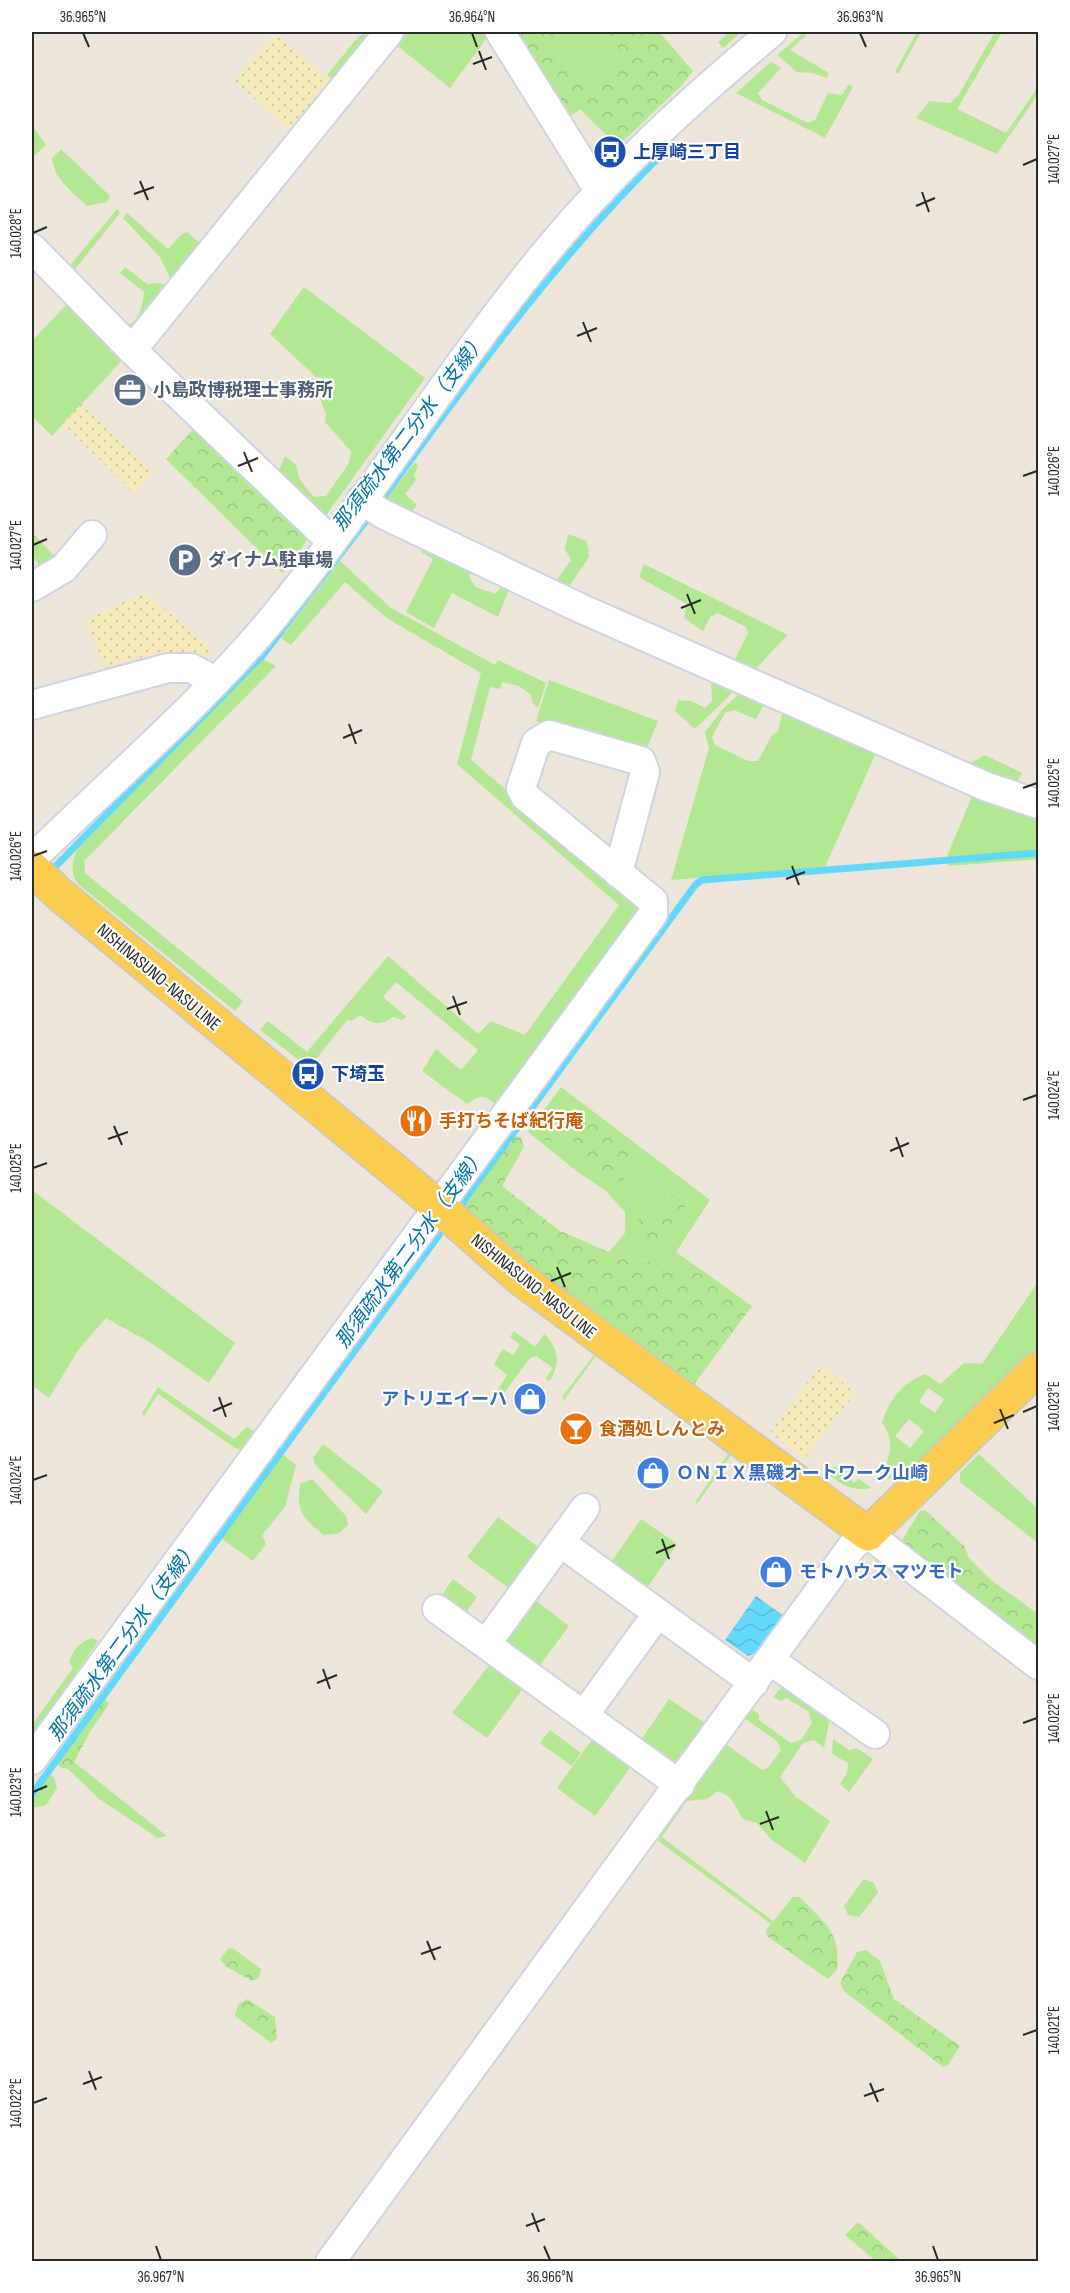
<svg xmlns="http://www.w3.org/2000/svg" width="1070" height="2293" font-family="'Sofia Sans Condensed','Noto Sans JP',sans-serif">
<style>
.grass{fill:#b3e892;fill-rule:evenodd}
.forest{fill:url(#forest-crowns)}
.sand{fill:url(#sand-dots)}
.water{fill:url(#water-waves)}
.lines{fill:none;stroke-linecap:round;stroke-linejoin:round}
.stream{stroke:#64d8f8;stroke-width:7}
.minor-casing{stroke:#cfd4e4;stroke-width:32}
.major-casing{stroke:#c8c8c8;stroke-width:36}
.minor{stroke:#fff;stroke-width:28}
.major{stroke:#fccc51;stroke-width:33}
.ticks{fill:none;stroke:#2a2a2a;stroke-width:2}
.labels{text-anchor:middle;stroke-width:4.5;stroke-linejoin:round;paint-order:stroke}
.transit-label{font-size:18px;font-weight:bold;fill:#164399;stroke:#fff;text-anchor:start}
.service-label{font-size:18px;font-weight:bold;fill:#4e5e75;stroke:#fff;text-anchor:start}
.street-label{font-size:18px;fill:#2a2a2a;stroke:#fff}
.food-label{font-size:18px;font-weight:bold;fill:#c56008;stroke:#fff;text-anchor:start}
.shop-label{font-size:18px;font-weight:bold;fill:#366cbe;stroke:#fff;text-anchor:start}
.water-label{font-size:20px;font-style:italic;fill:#0374a5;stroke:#fff}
.neatline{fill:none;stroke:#2a2a2a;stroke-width:2}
.ticks-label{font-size:15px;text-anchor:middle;fill:#2a2a2a}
</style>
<defs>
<pattern id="forest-crowns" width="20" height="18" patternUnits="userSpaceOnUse" patternTransform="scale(1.5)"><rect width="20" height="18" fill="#b3e892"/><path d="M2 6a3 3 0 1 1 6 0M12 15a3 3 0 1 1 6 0" fill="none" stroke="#9ac77e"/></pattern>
<pattern id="sand-dots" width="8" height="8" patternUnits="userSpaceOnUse" patternTransform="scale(1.5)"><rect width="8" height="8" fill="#f5e9ba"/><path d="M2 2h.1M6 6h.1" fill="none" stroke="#d2c8a0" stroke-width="1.8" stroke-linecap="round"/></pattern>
<pattern id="water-waves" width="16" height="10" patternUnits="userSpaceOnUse" patternTransform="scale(1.5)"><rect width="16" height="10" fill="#64d8f8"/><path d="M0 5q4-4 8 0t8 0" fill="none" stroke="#57bad5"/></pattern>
</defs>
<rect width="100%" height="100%" fill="#ede4da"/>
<!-- grass -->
<g class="grass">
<path d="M 405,32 L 486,32 L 489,35 L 450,88 L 395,44 Z"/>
<path d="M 562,32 L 604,32 L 618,48 L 614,65 L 590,82 L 580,83 L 550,44 Z"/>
<path d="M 730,32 L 741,32 L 723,48 L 718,42 Z"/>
<path d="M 917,32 L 921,32 L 898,74 L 895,72 Z"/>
<path d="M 995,32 L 1002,32 L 957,109 L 1006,133 L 1038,87 L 1038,94 L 997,154 L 916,118 L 929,101 L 950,103 L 958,96 Z"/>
<path d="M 803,33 L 806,36 L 790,50 L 829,73 L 827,78 L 812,73 L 797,72 L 777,55 Z"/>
<path d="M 364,34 L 370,37 L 334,80 L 327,75 L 359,36 Z"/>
<path d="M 771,62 L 781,68 L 758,93 L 762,100 L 808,123 L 815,120 L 828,93 L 842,95 L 849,84 L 853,87 L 825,138 L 736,93 Z"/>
<path d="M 32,125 L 46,145 L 34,156 L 32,155 Z"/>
<path d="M 61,149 L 110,196 L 107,202 L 87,206 C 72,191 54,180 52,158 Z"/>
<path d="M 117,209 L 120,213 L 72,273 L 32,241 L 32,234 L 68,268 Z"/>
<path d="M 127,213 L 168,249 L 182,234 L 187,232 L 201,244 L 172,282 L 160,257 L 123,218 Z"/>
<path d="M 125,267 L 147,284 L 160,283 L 168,287 L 132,334 L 126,326 C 139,322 143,305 144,292 L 120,273 Z"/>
<path d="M 304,287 L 425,378 L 324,518 L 275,480 L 285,456 L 296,465 L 300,480 L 314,497 L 326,496 L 349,463 L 351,451 L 325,422 L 326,415 L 320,398 L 335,385 L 332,379 L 316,377 L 270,334 Z"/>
<path d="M 72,304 L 125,357 L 52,436 L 32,416 L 32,341 L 66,305 Z"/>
<path d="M 415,462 L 418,466 L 414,475 L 416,480 L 405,494 L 417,505 L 410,514 L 385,501 Z"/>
<path d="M 32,532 L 59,561 L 42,571 L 32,554 Z"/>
<path d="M 568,534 L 587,541 L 589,557 L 568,588 L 555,583 L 571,560 L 565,549 Z"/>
<path d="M 426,545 L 472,568 L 469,576 L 475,587 L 496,594 L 503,583 L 510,587 L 498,617 L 452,593 L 434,628 L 406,612 L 433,559 L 421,552 Z"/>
<path d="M 340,561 L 391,608 L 495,665 L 498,660 L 546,683 L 538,708 L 533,703 L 530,694 L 519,686 L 502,682 L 500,689 L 490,687 L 471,760 L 641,905 L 498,1105 C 485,1096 480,1093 467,1104 L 422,1071 L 436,1049 L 461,1070 L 478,1050 L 396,982 L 383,997 L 407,1017 L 402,1020 L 393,1017 C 380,1026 372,1024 360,1015 L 352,1021 L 347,1020 L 309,1068 L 260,1030 L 268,1021 L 307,1052 L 388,956 L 478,1034 L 491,1021 L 525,1035 L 619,905 L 457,764 L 481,673 L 388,619 L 345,582 L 291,645 L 281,638 Z"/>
<path d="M 644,564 L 788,635 L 752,672 L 732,665 L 748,633 L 746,627 L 718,613 L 710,617 L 703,631 L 684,618 L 687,604 L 639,577 Z"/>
<path d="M 263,659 L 276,666 L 84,861 L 85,873 L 243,1001 L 235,1011 L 78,884 C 70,872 72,865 76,851 Z"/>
<path d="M 549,680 L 658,721 L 644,755 L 536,721 Z"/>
<path d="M 711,681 L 739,686 L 695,729 L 675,711 L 678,700 L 691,701 L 705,708 L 712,701 Z"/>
<path d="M 745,688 L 767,699 L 756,719 L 734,710 L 725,713 L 712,737 L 715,745 L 748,761 L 758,761 L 772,735 L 778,731 L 784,707 L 876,753 L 825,867 L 671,880 L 709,748 L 705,732 L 722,710 Z"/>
<path d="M 985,755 L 1022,773 L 1015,786 L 965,766 Z"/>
<path d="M 976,787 L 1038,807 L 1038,859 L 949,866 L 947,856 Z"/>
<path d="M 561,1087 L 710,1200 L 676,1252 L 710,1276 L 609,1252 L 625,1233 L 625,1212 L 605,1190 L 579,1173 L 528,1132 ZM 567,1104 L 589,1121 L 606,1124 L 611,1184 L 573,1141 L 562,1138 ZM 676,1190 L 690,1194 C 682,1221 666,1225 650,1247 L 637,1243 L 631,1230 L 640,1218 L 655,1216 Z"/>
<path d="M 32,1190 L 235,1343 L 209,1383 L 151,1343 L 106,1318 L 79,1349 L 49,1398 L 32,1385 Z"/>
<path d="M 1038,1282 L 1038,1352 L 899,1489 L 886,1474 C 886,1453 898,1445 882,1423 C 890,1398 901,1384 925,1374 L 940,1384 L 964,1363 L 982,1364 ZM 928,1388 L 944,1399 L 935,1413 L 919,1402 ZM 909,1419 L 924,1431 L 910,1448 L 895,1436 Z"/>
<path d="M 514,1331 L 535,1347 L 544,1334 C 559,1348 560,1364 550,1381 L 545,1379 L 553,1368 L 536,1356 L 530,1358 L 501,1397 L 496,1393 L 507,1375 L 494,1364 L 503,1349 L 513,1355 L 520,1345 L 510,1337 Z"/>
<path d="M 577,1337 L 598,1353 L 564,1400 L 562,1397 L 594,1355 L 575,1340 Z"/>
<path d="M 158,1387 L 234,1439 L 247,1427 L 254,1431 L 241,1450 L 235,1448 L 158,1394 L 144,1416 L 142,1413 Z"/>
<path d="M 687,1419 L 732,1454 L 697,1504 L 695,1502 L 728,1454 L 686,1422 Z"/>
<path d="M 323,1444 L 383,1491 L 366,1514 L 315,1465 L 313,1458 Z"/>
<path d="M 282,1454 L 296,1465 L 285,1507 L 262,1535 L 266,1544 L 253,1561 L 221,1538 Z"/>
<path d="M 979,1454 L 1038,1509 L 1038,1543 L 960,1482 L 960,1473 Z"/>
<path d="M 834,1466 L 854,1483 L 859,1479 L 871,1488 C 853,1492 842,1485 828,1474 Z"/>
<path d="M 312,1479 L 346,1516 L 348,1525 L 339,1533 L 324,1535 C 303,1519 296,1512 300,1484 Z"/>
<path d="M 498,1517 L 541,1549 L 511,1590 L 467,1557 Z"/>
<path d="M 641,1519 L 677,1544 L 645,1591 L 609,1565 Z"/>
<path d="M 453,1579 L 477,1597 L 463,1617 L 439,1599 Z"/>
<path d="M 531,1597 L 569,1626 L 537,1669 L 505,1646 L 505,1632 Z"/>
<path d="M 93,1638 L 98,1641 L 32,1736 L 32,1725 L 73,1668 L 69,1662 C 73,1650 80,1641 93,1638 Z"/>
<path d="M 491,1663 L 524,1687 L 487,1738 L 452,1713 Z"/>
<path d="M 785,1683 L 830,1718 L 824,1748 L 814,1740 L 803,1743 L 780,1777 L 796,1797 L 830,1821 L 805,1863 L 772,1840 L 757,1823 L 743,1819 L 730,1797 L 718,1791 L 707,1799 L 687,1801 L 662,1837 L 773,1921 L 771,1924 L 653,1837 L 720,1740 L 762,1770 L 768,1768 L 781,1750 L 777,1741 L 741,1716 L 768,1685 L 751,1709 L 759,1714 L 759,1720 L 791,1743 L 801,1740 L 812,1723 L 808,1711 L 786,1698 L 781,1701 L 773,1697 Z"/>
<path d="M 669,1699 L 711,1727 L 686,1763 L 671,1765 L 639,1743 Z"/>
<path d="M 550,1730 L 581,1753 L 572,1766 L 540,1743 Z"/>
<path d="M 594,1737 L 632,1765 L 595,1816 L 557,1788 Z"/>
<path d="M 833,1739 L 849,1750 L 857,1748 L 873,1759 L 849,1792 L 840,1784 L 847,1773 L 848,1763 L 832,1754 Z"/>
<path d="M 74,1762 L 167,1836 L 158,1838 L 98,1798 L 68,1769 Z"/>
<path d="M 864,1879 L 874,1883 L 878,1893 L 859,1917 L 848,1915 L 844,1906 Z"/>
</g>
<!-- forest -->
<g class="forest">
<path d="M 506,32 L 562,32 L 550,44 L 580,83 L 590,82 L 614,65 L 618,48 L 604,32 L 659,32 L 693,71 L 682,85 L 615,149 L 607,136 L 580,109 L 564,121 Z"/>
<path d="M 197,425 L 312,534 L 282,573 L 166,459 Z"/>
<path d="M 557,1103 L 567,1104 L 589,1121 L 606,1124 L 628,1142 L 631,1163 L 624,1180 L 611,1185 L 573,1141 L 562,1138 L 547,1142 L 537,1133 L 538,1124 Z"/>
<path d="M 510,1134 L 521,1138 L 524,1147 L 502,1186 L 560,1231 L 609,1252 L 710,1276 L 752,1306 L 692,1387 L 519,1258 L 478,1221 L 461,1201 L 499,1145 Z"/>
<path d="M 676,1190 L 690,1194 C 682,1221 666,1225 650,1247 L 637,1243 L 631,1230 L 640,1218 L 655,1216 Z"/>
<path d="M 925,1510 L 964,1546 L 969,1558 L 991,1580 L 1038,1614 L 1038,1656 L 906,1553 L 902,1540 L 920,1511 Z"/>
<path d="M 104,1698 L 109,1704 L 91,1730 L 73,1764 L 68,1769 L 60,1767 L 57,1761 Z"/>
<path d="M 48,1774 L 54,1777 L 57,1788 L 46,1805 L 32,1808 L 32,1796 Z"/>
<path d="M 793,1897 L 800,1897 C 824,1924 841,1930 837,1970 L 828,1979 L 767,1936 L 766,1930 Z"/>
<path d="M 229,1948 L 234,1949 L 261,1969 L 259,1978 L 252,1981 L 225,1966 L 220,1959 Z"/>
<path d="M 866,1950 L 880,1961 L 894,1999 L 960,2046 L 948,2065 L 943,2067 L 844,1991 L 840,1983 L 857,1952 Z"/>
<path d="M 247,1999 L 275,2017 L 277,2039 L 271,2043 L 235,2016 L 238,2005 Z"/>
<path d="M 858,2222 L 898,2258 L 902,2261 L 876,2261 L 845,2235 Z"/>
</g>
<!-- sand -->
<g class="sand">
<path d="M 275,34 L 333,82 L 293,131 L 234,81 Z"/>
<path d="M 81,404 L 153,473 L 134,493 L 63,424 Z"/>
<path d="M 144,592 L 214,650 L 202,662 C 171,645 138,659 105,667 L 85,621 Z"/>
<path d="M 821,1365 L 855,1393 L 804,1459 L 770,1432 Z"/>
</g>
<!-- water -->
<path class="water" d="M 756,1596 L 784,1616 L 758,1652 L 748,1656 L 725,1640 Z"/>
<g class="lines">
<!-- stream -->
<g class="stream">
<path d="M 378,505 C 468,381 555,259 665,151"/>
<path d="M 49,873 L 262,656 L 371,514"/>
<path d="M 457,1210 L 696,884 L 702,880 L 1038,853"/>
<path d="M 32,1794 L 447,1224"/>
</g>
<!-- minor casing -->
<g class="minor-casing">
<g id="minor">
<path d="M 500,32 L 600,192"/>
<path d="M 32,248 L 132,350 L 332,542"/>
<path d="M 132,350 L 389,32"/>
<path d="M 361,500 L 383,514 L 580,608 L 987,787 L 1038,804"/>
<path d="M 32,587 L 64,568 L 92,535"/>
<path d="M 32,705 L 168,668 L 191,668 L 215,681"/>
<path d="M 32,859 C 111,781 202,704 273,618 C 371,498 452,365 551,246 C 617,167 693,98 772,32"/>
<path d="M 560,1542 L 754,1683"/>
<path d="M 437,1609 L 680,1785"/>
<path d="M 486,1644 L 585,1508"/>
<path d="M 771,1661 L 875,1734"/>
<path d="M 584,1715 L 658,1613"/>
<path d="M 32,1760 L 653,914 L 653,901 L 525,796 L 521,788 L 536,743 L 549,735 L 641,761 L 645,772 L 618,873"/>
<path d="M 330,2262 L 853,1545 L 868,1534 L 1038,1665"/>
</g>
</g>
<!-- major casing -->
<g class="major-casing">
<path id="major" d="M 32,868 L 58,893 L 439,1207 L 521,1279 L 868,1534 L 1038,1368"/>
</g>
<!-- minor -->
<use href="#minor" class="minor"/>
<!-- major -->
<use href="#major" class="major"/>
</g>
<!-- ticks -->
<path class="ticks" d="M 83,33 L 89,47M 472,33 L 477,47M 860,33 L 866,47M 479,51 L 486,70M 473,64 L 492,57M 1023,165 L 1037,159M 140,181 L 148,200M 922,192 L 929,212M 134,194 L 154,187M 916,206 L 935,198M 33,233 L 47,227M 583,322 L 591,342M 577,336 L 597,328M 244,452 L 252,472M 238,466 L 258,458M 1023,476 L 1037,471M 33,545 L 47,539M 687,594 L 695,614M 681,608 L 701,600M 349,724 L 356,744M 343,738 L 362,730M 1023,788 L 1037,783M 33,856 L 47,851M 792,866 L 799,885M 786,879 L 805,872M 453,996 L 460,1015M 447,1009 L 467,1002M 1023,1100 L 1037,1095M 114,1126 L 122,1145M 896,1137 L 903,1157M 108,1139 L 128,1132M 890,1151 L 909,1143M 33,1168 L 47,1163M 557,1267 L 565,1287M 551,1281 L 571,1273M 219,1397 L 226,1417M 1000,1409 L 1008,1429M 213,1411 L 232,1403M 1023,1412 L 1037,1406M 994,1423 L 1014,1415M 33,1480 L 47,1475M 662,1539 L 669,1559M 656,1553 L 675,1545M 323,1669 L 330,1689M 317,1683 L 337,1675M 1023,1723 L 1037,1718M 33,1792 L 47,1786M 766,1811 L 773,1830M 760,1824 L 779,1817M 427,1941 L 435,1960M 421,1954 L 441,1947M 1023,2035 L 1037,2030M 89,2071 L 96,2090M 870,2083 L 878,2102M 83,2084 L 102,2077M 864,2096 L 884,2089M 33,2103 L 47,2098M 532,2213 L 539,2232M 526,2226 L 545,2219M 156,2246 L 161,2260M 544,2246 L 550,2260M 933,2246 L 938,2260"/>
<!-- icons -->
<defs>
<g id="bus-disc" transform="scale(1.725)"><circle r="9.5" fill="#1a4fb4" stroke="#fff"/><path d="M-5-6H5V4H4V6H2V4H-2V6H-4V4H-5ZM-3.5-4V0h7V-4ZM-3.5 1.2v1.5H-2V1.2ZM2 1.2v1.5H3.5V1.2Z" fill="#fff"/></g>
<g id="office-disc" transform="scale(1.725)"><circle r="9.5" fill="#5c6f8a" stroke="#fff"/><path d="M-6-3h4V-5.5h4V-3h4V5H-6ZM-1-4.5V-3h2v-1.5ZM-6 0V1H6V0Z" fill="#fff"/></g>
<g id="parking-disc" transform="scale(1.725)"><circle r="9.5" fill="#5c6f8a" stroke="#fff"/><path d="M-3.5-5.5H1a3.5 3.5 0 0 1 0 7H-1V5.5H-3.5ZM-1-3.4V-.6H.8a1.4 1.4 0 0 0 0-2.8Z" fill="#fff"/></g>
<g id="restaurant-disc" transform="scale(1.725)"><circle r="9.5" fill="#e8710a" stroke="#fff"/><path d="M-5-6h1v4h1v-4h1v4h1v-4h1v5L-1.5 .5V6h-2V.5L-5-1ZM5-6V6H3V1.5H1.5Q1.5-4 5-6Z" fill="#fff"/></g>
<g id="shop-disc" transform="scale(1.725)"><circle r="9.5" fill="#3f7fe0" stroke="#fff"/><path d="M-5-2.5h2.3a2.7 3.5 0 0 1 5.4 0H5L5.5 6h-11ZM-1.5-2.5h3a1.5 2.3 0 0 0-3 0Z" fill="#fff"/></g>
<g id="bar-disc" transform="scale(1.725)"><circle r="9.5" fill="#e8710a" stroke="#fff"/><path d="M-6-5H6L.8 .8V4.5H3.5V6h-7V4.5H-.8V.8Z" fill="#fff"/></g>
</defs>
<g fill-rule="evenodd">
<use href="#bus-disc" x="610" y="152"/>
<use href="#office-disc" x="130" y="390"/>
<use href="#parking-disc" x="185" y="560"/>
<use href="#bus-disc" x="308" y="1074"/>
<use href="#restaurant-disc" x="416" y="1121"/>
<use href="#shop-disc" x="530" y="1399"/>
<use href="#bar-disc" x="576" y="1429"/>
<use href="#shop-disc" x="653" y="1473"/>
<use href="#shop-disc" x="776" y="1572"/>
</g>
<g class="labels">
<!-- transit labels -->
<g class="transit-label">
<text x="633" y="158">上厚崎三丁目</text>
<text x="331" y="1080">下埼玉</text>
</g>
<!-- service labels -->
<g class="service-label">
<text x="153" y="396">小島政博税理士事務所</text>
<text x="208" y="566">ダイナム駐車場</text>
</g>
<!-- street labels -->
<g class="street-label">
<text transform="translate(159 977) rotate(40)" y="6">NISHINASUNO-NASU LINE</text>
<text transform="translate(534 1286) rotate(39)" y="6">NISHINASUNO-NASU LINE</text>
</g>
<!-- food labels -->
<g class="food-label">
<text x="439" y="1127">手打ちそば紀行庵</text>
<text x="599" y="1435">食酒処しんとみ</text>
</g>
<!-- shop labels -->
<g class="shop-label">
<text x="507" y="1405" text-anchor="end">アトリエイーハ</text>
<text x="676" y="1479">ＯＮＩＸ黒磯オートワーク山崎</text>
<text x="799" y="1578">モトハウス マツモト</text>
</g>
<!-- water labels -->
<g class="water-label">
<text transform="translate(409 432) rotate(-53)" y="7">那須疏水第二分水（支線）</text>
<text transform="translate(410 1248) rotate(-54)" y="7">那須疏水第二分水（支線）</text>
<text transform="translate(123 1641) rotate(-54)" y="7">那須疏水第二分水（支線）</text>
</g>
</g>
<!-- border -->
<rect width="1070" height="2293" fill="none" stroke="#ffffff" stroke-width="66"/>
<rect x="33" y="33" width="1004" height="2227" class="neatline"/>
<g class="ticks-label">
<text x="83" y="22">36.965°N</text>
<text x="472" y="22">36.964°N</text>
<text x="860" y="22">36.963°N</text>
<text transform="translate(1054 159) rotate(-90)" y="5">140.027°E</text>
<text transform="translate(16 233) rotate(-90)" y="5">140.028°E</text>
<text transform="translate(1054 471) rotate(-90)" y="5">140.026°E</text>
<text transform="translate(16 545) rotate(-90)" y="5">140.027°E</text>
<text transform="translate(1054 783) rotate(-90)" y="5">140.025°E</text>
<text transform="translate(16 856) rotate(-90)" y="5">140.026°E</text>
<text transform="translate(1054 1095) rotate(-90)" y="5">140.024°E</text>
<text transform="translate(16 1168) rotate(-90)" y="5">140.025°E</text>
<text transform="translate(1054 1406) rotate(-90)" y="5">140.023°E</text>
<text transform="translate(16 1480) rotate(-90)" y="5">140.024°E</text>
<text transform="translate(1054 1718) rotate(-90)" y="5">140.022°E</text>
<text transform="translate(16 1792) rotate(-90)" y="5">140.023°E</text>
<text transform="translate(1054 2030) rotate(-90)" y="5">140.021°E</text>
<text transform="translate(16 2103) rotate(-90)" y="5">140.022°E</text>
<text x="161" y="2282">36.967°N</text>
<text x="550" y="2282">36.966°N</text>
<text x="938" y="2282">36.965°N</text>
</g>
</svg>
